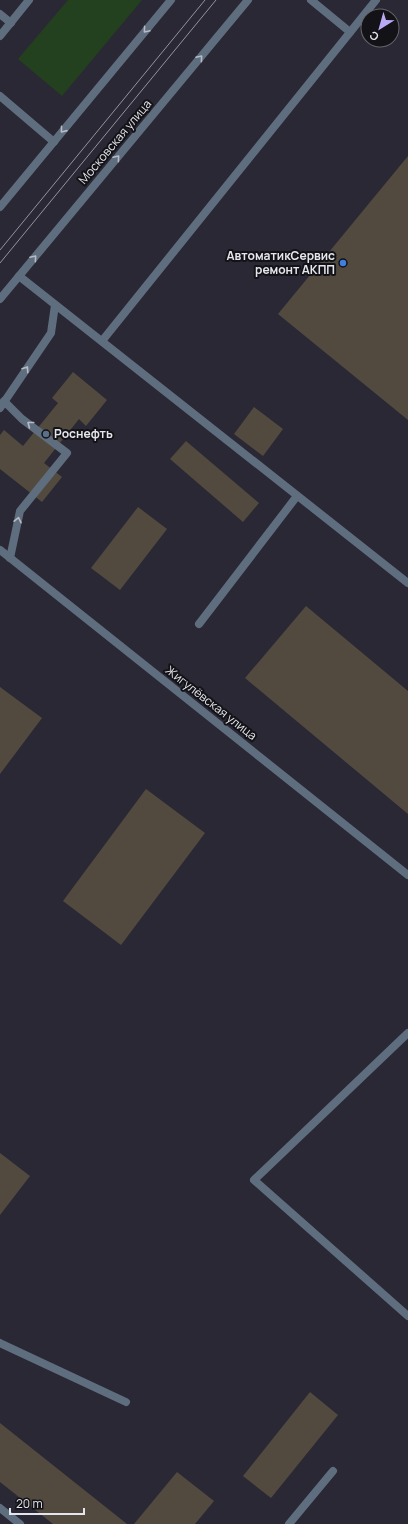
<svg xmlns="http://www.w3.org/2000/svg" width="408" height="1524" font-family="Manrope,sans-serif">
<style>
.green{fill:#23401f}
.building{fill:#524a3f}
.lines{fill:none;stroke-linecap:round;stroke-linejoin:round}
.service{stroke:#5f6e7f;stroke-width:8}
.minor{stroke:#5f6e7f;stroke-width:8}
.tertiary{stroke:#5f6e7f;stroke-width:8}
.tram{stroke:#94939d;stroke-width:1}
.oneway{stroke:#b6bbc6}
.shop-dot{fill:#3f7fe0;stroke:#121217;stroke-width:1.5}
.service-dot{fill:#5c6f8a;stroke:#121217;stroke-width:1.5}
.labels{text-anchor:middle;stroke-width:4;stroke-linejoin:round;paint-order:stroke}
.street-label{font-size:12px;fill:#e5e5ed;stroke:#121217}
.poi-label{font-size:12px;font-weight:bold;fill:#e5e5ed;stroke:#121217;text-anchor:end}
</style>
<rect width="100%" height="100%" fill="#2a2834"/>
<!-- green -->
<path class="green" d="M 68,0 L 142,0 L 62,96 L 18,59 Z"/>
<!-- building -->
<g class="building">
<path d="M 408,156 L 408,420 L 278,314 Z"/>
<path d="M 73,372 L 107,400 L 86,426 L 79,419 L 44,463 L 62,477 L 42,502 L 0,469 L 0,435 L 4,430 L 23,446 L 58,403 L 52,398 Z"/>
<path d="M 254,407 L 283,429 L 263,456 L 234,434 Z"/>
<path d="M 186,441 L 259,503 L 243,522 L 170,459 Z"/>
<path d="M 138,507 L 167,529 L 120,590 L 91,568 Z"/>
<path d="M 306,606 L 408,691 L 408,814 L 245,678 Z"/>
<path d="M 0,687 L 42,718 L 0,774 Z"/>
<path d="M 146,789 L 205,833 L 121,945 L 63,901 Z"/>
<path d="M 0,1153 L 30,1176 L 0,1215 Z"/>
<path d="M 310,1392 L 338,1415 L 271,1498 L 243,1476 Z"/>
<path d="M 0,1423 L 127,1524 L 53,1524 L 0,1482 Z"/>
<path d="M 177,1472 L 214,1501 L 195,1524 L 134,1524 Z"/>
</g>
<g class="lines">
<!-- service -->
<g class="service">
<path d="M 311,0 L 350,32"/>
<path d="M 0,14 L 11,23"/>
<path d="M 0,36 L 29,0"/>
<path d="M 0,96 L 54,142"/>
<path d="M 19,276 L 408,583"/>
<path d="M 102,341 L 376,0"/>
<path d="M 4,401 L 22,419 L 67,453 L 20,511 L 10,558"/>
<path d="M 0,408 L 51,333 L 55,305"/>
<path d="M 199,624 L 297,496"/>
<path d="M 408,1033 L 254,1180 L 408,1316"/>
<path d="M 0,1343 L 126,1402"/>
<path d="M 0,1508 L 20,1524"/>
<path d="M 289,1524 L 333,1471"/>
</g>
<!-- minor -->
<path class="minor" d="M 0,550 L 408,875"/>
<!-- tertiary -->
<g class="tertiary">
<path d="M 0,207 L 171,0"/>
<path d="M 0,299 L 248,0"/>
</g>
<!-- tram -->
<g class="tram">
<path d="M 0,250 L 205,0"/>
<path d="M 0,263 L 216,0"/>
</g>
</g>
<!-- one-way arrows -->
<defs><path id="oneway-chevron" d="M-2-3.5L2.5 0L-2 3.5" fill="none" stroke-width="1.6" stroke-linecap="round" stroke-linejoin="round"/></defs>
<g class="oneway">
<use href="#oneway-chevron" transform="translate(146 30) rotate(130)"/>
<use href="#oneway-chevron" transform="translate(200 58) rotate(-50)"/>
<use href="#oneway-chevron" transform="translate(63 130) rotate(129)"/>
<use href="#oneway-chevron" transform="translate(117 158) rotate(-50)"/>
<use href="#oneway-chevron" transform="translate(34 258) rotate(-50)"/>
<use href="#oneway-chevron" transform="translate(26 369) rotate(-56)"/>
<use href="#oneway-chevron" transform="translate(30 424) rotate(-142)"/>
<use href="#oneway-chevron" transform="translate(18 520) rotate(-78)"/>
</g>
<!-- markers -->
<circle class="shop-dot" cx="343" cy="263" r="4"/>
<circle class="service-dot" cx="46" cy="434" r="4"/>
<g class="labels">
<!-- street labels -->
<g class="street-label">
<text transform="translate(115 142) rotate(-50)" y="4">Московская улица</text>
<text transform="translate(211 703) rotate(38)" y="4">Жигулёвская улица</text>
</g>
<!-- poi labels -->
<g class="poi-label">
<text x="335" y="260">АвтоматикСервис<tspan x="335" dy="14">ремонт АКПП</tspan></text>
<text x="54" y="438" text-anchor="start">Роснефть</text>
</g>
</g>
<!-- north arrow -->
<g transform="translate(380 28) rotate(217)"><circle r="19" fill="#121217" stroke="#66666d"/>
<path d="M0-3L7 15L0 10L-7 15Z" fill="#baaaf6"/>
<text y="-6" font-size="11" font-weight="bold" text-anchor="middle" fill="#e5e5ed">С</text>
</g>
<!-- scale -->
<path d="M10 1508v6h74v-6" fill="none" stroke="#e5e5ed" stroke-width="2"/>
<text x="16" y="1508" font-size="12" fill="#e5e5ed" stroke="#121217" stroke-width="3" paint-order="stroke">20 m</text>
</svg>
